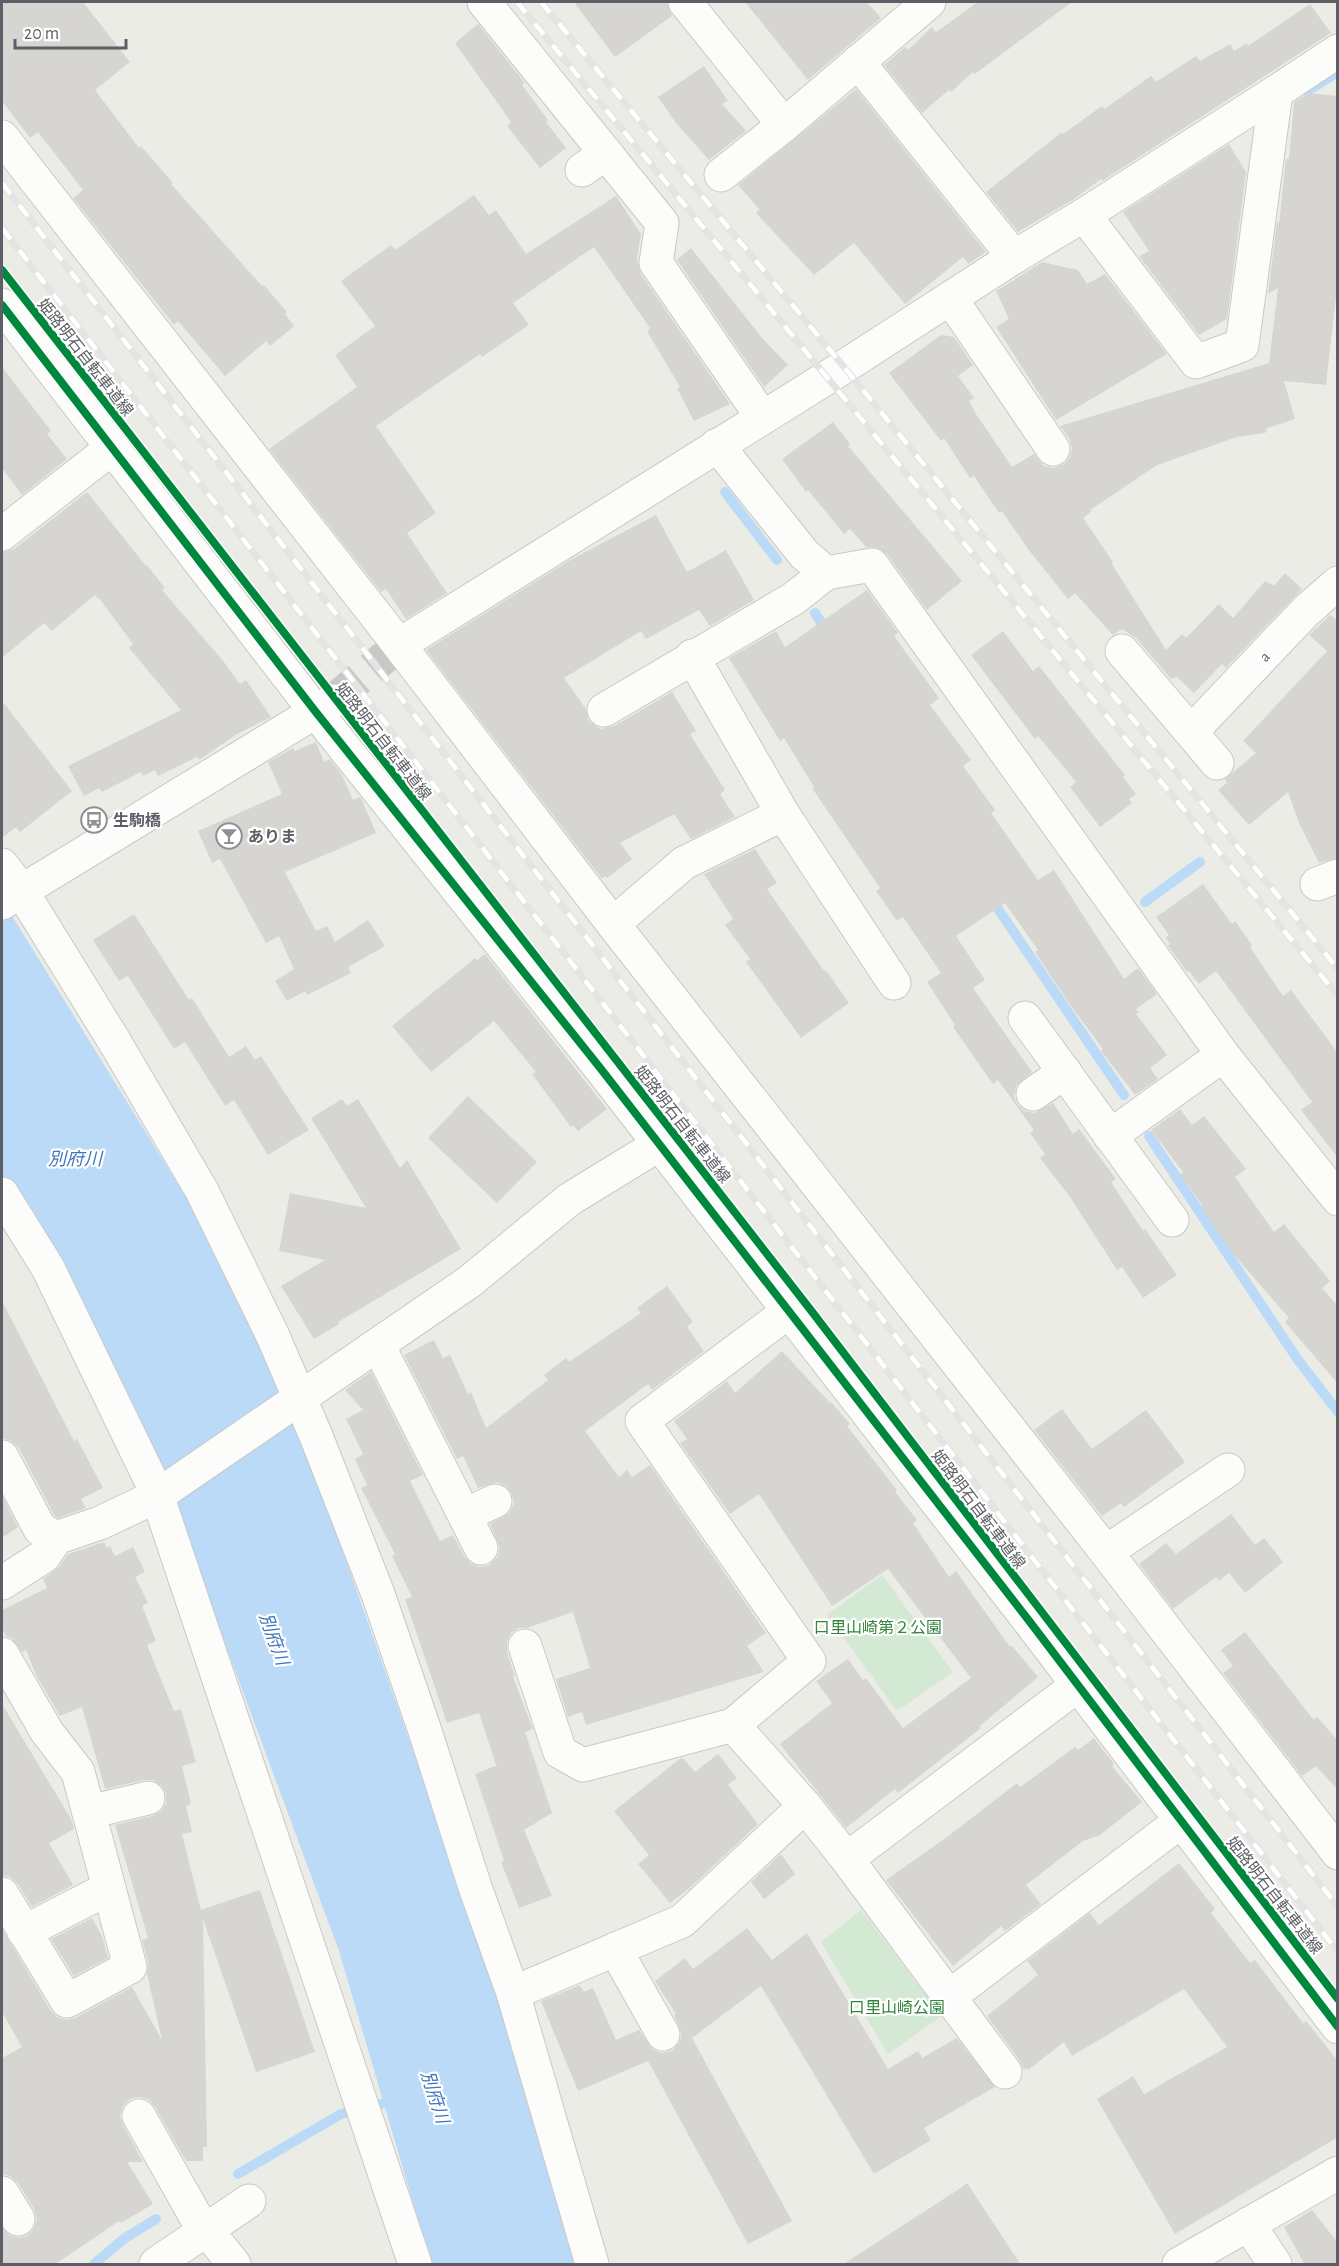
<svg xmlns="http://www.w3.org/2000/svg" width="1339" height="2266" font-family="'Alegreya Sans','Noto Sans JP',sans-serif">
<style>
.green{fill:#d4e9d3}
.water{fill:#badaf8}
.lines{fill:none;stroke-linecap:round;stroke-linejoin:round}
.stream{stroke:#badaf8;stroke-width:10}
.building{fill:#d6d5d2}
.minor-tunnel{stroke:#c8c9c6;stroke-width:33;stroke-dasharray:33 16;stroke-linecap:butt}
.minor-casing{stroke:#c8c9c7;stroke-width:35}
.minor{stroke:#fcfcfb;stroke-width:33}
.rail-casing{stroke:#e3e4e3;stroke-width:7}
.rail{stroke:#fff;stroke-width:4.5;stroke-dasharray:14;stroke-linecap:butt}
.cycleway-casing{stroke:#fff;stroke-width:11}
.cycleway{stroke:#00873e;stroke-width:8}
.labels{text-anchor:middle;stroke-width:4.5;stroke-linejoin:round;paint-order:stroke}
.street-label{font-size:16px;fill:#5c5f65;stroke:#fff}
.poi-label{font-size:16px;font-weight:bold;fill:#5c5f65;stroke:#fff;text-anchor:start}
.park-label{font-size:16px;fill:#34843d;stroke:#fff}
.water-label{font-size:18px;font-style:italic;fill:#4276bb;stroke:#fff}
</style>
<rect width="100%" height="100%" fill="#ecece7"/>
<!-- green -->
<g class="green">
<path d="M 882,1575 L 953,1672 L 897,1711 L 827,1615 Z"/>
<path d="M 861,1910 L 942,2016 L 888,2054 L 821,1942 Z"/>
</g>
<!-- water -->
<path class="water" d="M 2,903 L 14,919 L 187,1199 L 292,1406 L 474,1925 L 579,2264 L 431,2264 L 339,1951 L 166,1484 L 2,1182 Z"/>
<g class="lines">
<!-- stream -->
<g class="stream">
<path d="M 1307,91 L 1338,72"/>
<path d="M 725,492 L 777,560"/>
<path d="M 815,613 L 828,634"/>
<path d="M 990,897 L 1124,1095"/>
<path d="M 1145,902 L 1200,862"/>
<path d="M 1149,1136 L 1298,1360 L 1338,1412"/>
<path d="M 238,2174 L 341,2114 L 397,2100"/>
<path d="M 94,2264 L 125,2238 L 156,2219"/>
</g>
</g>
<!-- building -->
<g class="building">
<path d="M 2,2 L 83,2 L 130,62 L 95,90 L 139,148 L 141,146 L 173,183 L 171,184 L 262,286 L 264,285 L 287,312 L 285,314 L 294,326 L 270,346 L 266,341 L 225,376 L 178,321 L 174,325 L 73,198 L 83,190 L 38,132 L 30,138 L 2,101 Z"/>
<path d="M 574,2 L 667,2 L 672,16 L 615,57 Z"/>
<path d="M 745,2 L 867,2 L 881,18 L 808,80 Z"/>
<path d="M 978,2 L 1072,2 L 975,74 L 973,72 L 951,92 L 949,90 L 922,113 L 884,65 L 905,47 L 908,50 L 932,27 L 936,32 Z"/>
<path d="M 1310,4 L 1331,33 L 1102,181 L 1101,179 L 1074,199 L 1018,232 L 986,192 L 1062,132 L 1063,134 L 1102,106 L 1104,109 L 1151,76 L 1156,82 L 1196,56 L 1200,61 L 1230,44 L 1234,51 L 1247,43 L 1248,46 Z"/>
<path d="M 478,24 L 525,83 L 522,85 L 548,120 L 546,122 L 566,148 L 540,168 L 507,126 L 511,122 L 455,43 Z"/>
<path d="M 704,66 L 728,101 L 722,104 L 746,131 L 709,160 L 676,123 L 658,97 Z"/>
<path d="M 856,89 L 986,252 L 968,264 L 963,257 L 905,304 L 854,243 L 814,275 L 756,213 L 759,209 L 738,185 Z"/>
<path d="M 1308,93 L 1338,96 L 1338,278 L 1326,385 L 1284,381 L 1295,419 L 1267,428 L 1265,433 L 1237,437 L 1157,465 L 1090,510 L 1092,511 L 1083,518 L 1113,562 L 1112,564 L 1166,650 L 1182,634 L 1186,638 L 1219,604 L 1233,618 L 1265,581 L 1274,586 L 1285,573 L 1302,589 L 1226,668 L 1222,664 L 1194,693 L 1177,677 L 1171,679 L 1136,638 L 1122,629 L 1113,635 L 1075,593 L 1068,599 L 1028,549 L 1002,511 L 999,513 L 974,476 L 970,478 L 944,438 L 941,441 L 889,373 L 941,335 L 954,337 L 973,365 L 958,376 L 974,398 L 969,401 L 976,414 L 1012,467 L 1034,454 L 1044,466 L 1054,468 L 1064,464 L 1070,457 L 1072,448 L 1069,438 L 1060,426 L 1269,363 L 1278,288 L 1268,294 L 1277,222 L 1279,224 L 1286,159 L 1289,159 L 1294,102 Z"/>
<path d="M 1229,144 L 1246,172 L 1227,319 L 1199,335 L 1139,256 L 1149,251 L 1123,212 Z"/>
<path d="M 474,195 L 489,215 L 496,210 L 526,254 L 616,196 L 641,234 L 637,260 L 641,274 L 730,404 L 694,421 L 677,388 L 680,387 L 647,331 L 650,328 L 594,247 L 513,303 L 529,325 L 482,357 L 480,354 L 376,426 L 436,513 L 407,533 L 447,593 L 406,619 L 386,589 L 381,592 L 269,449 L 357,387 L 335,355 L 375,326 L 341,281 L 391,245 L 395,250 Z"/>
<path d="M 691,248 L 762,338 L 788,365 L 764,387 L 677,260 Z"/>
<path d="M 1042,262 L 1078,270 L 1087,284 L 1105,274 L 1167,354 L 1056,420 L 996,327 L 1009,319 L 996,291 Z"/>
<path d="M 2,367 L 51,431 L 47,434 L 67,459 L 22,495 L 2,468 Z"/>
<path d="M 833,422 L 850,444 L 848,446 L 962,581 L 927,610 L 887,554 L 878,548 L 866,547 L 850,529 L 844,534 L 808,490 L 806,492 L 782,459 Z"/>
<path d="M 87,492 L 146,566 L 147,565 L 165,588 L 162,590 L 224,662 L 240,684 L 246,680 L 271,717 L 237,734 L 199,760 L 197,757 L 158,776 L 155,770 L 143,776 L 141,772 L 102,792 L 99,788 L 84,796 L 68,766 L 181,710 L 129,648 L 133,644 L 99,598 L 98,599 L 95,595 L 52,631 L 44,623 L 2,658 L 2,552 L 14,549 Z"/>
<path d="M 656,515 L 687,572 L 726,550 L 754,600 L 710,626 L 699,610 L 646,639 L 641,631 L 564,678 L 586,709 L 588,720 L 600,729 L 614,726 L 672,692 L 696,731 L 690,734 L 725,790 L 720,794 L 735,817 L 691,839 L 674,814 L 620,843 L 632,859 L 607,878 L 605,876 L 602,879 L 426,650 L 570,560 Z"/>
<path d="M 867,590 L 898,633 L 894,636 L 939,698 L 930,705 L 971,760 L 963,766 L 995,810 L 991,813 L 1038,880 L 1054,870 L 1124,979 L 1138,968 L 1157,994 L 1136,1009 L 1139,1012 L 1136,1014 L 1167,1055 L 1150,1068 L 1158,1079 L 1135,1095 L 1101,1051 L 1103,1049 L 1068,1002 L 1035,952 L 1038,950 L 1005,903 L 956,936 L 985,980 L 973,988 L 1032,1072 L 1016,1086 L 1014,1096 L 1017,1104 L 1024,1111 L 1034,1113 L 1053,1103 L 1073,1134 L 1079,1129 L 1116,1179 L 1111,1182 L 1143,1231 L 1145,1229 L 1177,1275 L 1143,1298 L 1122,1267 L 1117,1270 L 1070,1197 L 1040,1158 L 1045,1154 L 1030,1133 L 1034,1130 L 998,1080 L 993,1084 L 953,1027 L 955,1025 L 927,982 L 941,973 L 903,917 L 897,921 L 876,891 L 880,888 L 812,788 L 814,787 L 784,738 L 780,741 L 729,658 L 776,631 L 785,647 Z"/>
<path d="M 1330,615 L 1338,621 L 1338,858 L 1319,863 L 1299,823 L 1288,792 L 1249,825 L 1218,790 L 1227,783 L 1225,779 L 1256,753 L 1243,741 L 1327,651 L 1309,635 Z"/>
<path d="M 1003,631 L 1033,671 L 1039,666 L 1125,775 L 1123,777 L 1136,794 L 1129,799 L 1132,803 L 1100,827 L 1070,787 L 1076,782 L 1038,736 L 1035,739 L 971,655 Z"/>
<path d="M 2,701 L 72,791 L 20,832 L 16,827 L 2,838 Z"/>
<path d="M 316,742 L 324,762 L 330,759 L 342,775 L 353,800 L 360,797 L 362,800 L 376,833 L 285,872 L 316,931 L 327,926 L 335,942 L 368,920 L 385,946 L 348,967 L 351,973 L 307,995 L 305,991 L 287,1001 L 275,981 L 294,969 L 279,936 L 266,943 L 220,859 L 212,863 L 198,831 L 282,794 L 268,762 L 293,748 L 295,751 Z"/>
<path d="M 755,849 L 777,883 L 767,889 L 824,971 L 826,970 L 849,1003 L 801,1038 L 746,962 L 750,959 L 725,925 L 733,919 L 704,874 Z"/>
<path d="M 1203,884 L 1232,924 L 1235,921 L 1252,945 L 1250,947 L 1283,996 L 1291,990 L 1338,1053 L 1338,1158 L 1301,1110 L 1312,1102 L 1216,971 L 1199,984 L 1189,971 L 1187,972 L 1168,946 L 1170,944 L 1166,938 L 1169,935 L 1156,917 Z"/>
<path d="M 134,914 L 189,1000 L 192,998 L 229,1057 L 246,1046 L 255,1060 L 261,1056 L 309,1130 L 268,1155 L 234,1100 L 225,1106 L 185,1042 L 174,1049 L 128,976 L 119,981 L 93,940 Z"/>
<path d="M 485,954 L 607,1109 L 578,1131 L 573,1125 L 571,1127 L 532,1074 L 536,1072 L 494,1021 L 431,1072 L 392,1026 L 475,958 L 477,960 Z"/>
<path d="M 468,1096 L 537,1162 L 497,1203 L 428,1138 Z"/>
<path d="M 342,1099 L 347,1106 L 358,1099 L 400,1168 L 407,1160 L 461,1249 L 338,1322 L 339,1324 L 314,1339 L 281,1286 L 325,1260 L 279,1251 L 290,1193 L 366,1208 L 311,1118 Z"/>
<path d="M 1180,1109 L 1192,1125 L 1204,1116 L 1246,1169 L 1235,1177 L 1274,1232 L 1284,1224 L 1330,1281 L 1322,1288 L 1338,1306 L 1338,1384 L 1285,1322 L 1289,1318 L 1235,1256 L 1201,1208 L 1203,1206 L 1180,1174 L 1183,1172 L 1151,1130 Z"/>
<path d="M 667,1286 L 693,1322 L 687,1327 L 704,1351 L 652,1390 L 648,1384 L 585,1431 L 619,1477 L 627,1470 L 632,1477 L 650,1465 L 766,1633 L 747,1646 L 764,1672 L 586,1725 L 582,1712 L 568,1717 L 556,1679 L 590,1668 L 573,1612 L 527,1628 L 519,1628 L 511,1633 L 507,1642 L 507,1652 L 515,1676 L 513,1677 L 533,1729 L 525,1732 L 552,1813 L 524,1830 L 552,1896 L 519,1908 L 501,1862 L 504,1861 L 475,1774 L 495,1766 L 497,1768 L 479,1713 L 447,1723 L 405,1599 L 412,1597 L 392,1556 L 395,1554 L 361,1488 L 367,1485 L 355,1459 L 363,1454 L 346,1419 L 363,1410 L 345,1390 L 371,1372 L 423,1475 L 410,1481 L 440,1541 L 453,1535 L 464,1556 L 470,1563 L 479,1567 L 489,1565 L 497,1558 L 500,1548 L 490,1524 L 510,1512 L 514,1503 L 512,1494 L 506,1486 L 497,1482 L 478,1488 L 463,1456 L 457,1459 L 404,1355 L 434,1340 L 443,1358 L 450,1355 L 468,1394 L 471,1392 L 486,1428 L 548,1380 L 544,1375 L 566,1358 L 569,1362 L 641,1313 L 637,1308 Z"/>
<path d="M 2,1301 L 74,1441 L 77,1439 L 103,1488 L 81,1499 L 86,1508 L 58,1518 L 54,1515 L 19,1448 L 11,1441 L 2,1438 Z"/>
<path d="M 782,1351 L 830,1403 L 831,1402 L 850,1424 L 847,1426 L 897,1490 L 895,1492 L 917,1520 L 913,1523 L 949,1577 L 956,1571 L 1010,1647 L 1012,1646 L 1038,1677 L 980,1726 L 981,1728 L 898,1793 L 895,1789 L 846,1828 L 780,1744 L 832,1703 L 816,1681 L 848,1659 L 863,1680 L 866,1678 L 903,1728 L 971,1678 L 888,1569 L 832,1606 L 759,1494 L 730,1514 L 680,1443 L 687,1439 L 674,1421 L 727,1381 L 735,1393 Z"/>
<path d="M 1062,1409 L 1092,1449 L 1146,1410 L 1185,1462 L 1124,1507 L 1121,1503 L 1102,1516 L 1034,1430 Z"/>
<path d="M 2,1496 L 18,1527 L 2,1538 Z"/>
<path d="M 1231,1514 L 1255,1545 L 1264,1538 L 1283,1562 L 1245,1593 L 1229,1573 L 1219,1581 L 1216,1577 L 1173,1609 L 1139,1564 L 1166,1543 L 1176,1554 Z"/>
<path d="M 104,1542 L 107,1548 L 110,1546 L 115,1556 L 133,1547 L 145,1572 L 135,1577 L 148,1603 L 142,1606 L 156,1641 L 147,1645 L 174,1711 L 181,1709 L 196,1762 L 182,1766 L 191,1804 L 186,1806 L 192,1832 L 182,1834 L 201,1910 L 260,1890 L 315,2052 L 256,2072 L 203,1919 L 207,2147 L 203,2147 L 203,2161 L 186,2161 L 155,2107 L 149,2100 L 140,2097 L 130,2099 L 123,2106 L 120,2116 L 123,2125 L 143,2162 L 127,2162 L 153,2204 L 121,2223 L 119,2221 L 54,2265 L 2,2265 L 2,2228 L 9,2235 L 19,2238 L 28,2235 L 34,2228 L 37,2219 L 34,2209 L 18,2183 L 10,2176 L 2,2174 L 2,2058 L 22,2047 L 2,2012 L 2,1929 L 51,2011 L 57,2017 L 66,2020 L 75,2018 L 132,1987 L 162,2040 L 147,1974 L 148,1963 L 142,1940 L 148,1938 L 115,1825 L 152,1816 L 160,1812 L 166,1804 L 166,1793 L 161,1785 L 153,1780 L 144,1780 L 105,1789 L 82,1707 L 60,1716 L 37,1677 L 26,1650 L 22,1652 L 12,1638 L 6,1636 L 2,1628 L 2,1610 L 47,1588 L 43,1579 L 59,1567 L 68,1554 Z"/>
<path d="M 1245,1632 L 1313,1719 L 1317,1717 L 1338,1741 L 1338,1790 L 1316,1766 L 1302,1776 L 1223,1673 L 1233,1666 L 1221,1650 Z"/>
<path d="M 2,1704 L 71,1819 L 74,1829 L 49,1843 L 73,1885 L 32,1907 L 18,1884 L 10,1877 L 2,1875 Z"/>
<path d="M 1094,1738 L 1114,1764 L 1112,1766 L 1142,1802 L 1100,1835 L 1083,1841 L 1026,1885 L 1041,1904 L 1005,1931 L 1001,1926 L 953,1966 L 886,1880 L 947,1837 L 1017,1783 L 1020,1787 L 1075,1747 L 1078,1750 Z"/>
<path d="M 718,1754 L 737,1778 L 728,1785 L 758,1824 L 691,1887 L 670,1903 L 638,1864 L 649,1855 L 614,1811 L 681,1758 L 683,1758 L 695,1772 Z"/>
<path d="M 781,1854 L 795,1874 L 764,1899 L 751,1882 Z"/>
<path d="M 1179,1863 L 1215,1909 L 1211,1913 L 1250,1963 L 1255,1960 L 1303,2023 L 1306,2021 L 1338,2061 L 1338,2137 L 1175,2234 L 1097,2099 L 1133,2076 L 1144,2094 L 1227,2047 L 1184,1989 L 1072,2056 L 1064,2042 L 1028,2070 L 1026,2068 L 1024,2070 L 1020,2061 L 987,2016 L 1038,1975 L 1027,1961 L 1090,1913 L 1099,1925 Z"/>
<path d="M 92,1918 L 102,1936 L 108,1958 L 74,1976 L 51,1939 Z"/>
<path d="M 747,1928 L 772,1960 L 807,1933 L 888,2069 L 918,2051 L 922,2058 L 957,2038 L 995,2087 L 924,2128 L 931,2140 L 874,2174 L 761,1986 L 692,2038 L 792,2221 L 748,2244 L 648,2061 L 578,2091 L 541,2001 L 580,1985 L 584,1992 L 593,1988 L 616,2040 L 639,2030 L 653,2050 L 662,2053 L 672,2051 L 679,2043 L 682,2034 L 674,2015 L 676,2014 L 655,1981 L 685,1958 L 693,1969 Z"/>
<path d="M 967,2183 L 1021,2265 L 842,2265 L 959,2189 Z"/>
<path d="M 1312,2210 L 1338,2243 L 1338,2265 L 1305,2265 L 1284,2227 Z"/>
</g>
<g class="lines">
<!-- minor-tunnel -->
<path class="minor-tunnel" d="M 334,700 L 399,645"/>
<!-- minor casing -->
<g class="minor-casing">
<g id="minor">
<path d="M 484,2 L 662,223 L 656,263 L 762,417"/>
<path d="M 685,2 L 784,125"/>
<path d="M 858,62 L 1014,257"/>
<path d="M 2,137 L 399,645 L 613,924 L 1106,1552 L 1338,1853"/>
<path d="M 582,170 L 606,153"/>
<path d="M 721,175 L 784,125 L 929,2"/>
<path d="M 1084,215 L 1196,362 L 1242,345 L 1276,92"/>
<path d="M 951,299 L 1053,449"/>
<path d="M 2,305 L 315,711 L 601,1069 L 1030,1622 L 1338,2027"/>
<path d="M 717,445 L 804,554 L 826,573 L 872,565 L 1223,1055 L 1338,1199"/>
<path d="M 2,534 L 112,448"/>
<path d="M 399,645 L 828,377 L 1014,257 L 1084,215 L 1276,92 L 1338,51"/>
<path d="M 1122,651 L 1217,763"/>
<path d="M 692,656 L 783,814 L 894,983"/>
<path d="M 604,710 L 793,599 L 826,573"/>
<path d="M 1192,731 L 1306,611 L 1338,583"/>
<path d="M 2,865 L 21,890 L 116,1044 L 202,1191 L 272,1334 L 316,1436 L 378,1594 L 426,1734 L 475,1887 L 513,1993 L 592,2264"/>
<path d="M 1317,884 L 1338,876"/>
<path d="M 2,903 L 333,701"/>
<path d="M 613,924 L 684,863 L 783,814"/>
<path d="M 1025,1018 L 1172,1220"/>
<path d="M 1033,1094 L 1065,1072"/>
<path d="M 1110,1136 L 1223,1055"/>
<path d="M 2,1194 L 48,1268 L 155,1489 L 415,2264"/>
<path d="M 378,1345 L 481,1548"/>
<path d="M 2,1457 L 40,1529 L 56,1538"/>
<path d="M 465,1515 L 495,1501"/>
<path d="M 1106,1552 L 1228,1470"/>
<path d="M 2,1583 L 44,1556 L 56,1538 L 100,1523 L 157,1496 L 469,1282 L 570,1199 L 660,1144"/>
<path d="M 525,1646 L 560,1752 L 583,1765 L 733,1725 L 809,1661 L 642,1421 L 788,1312"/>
<path d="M 2,1654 L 47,1732 L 78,1772 L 130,1967 L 67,2001 L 2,1894"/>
<path d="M 733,1725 L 805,1806 L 847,1859 L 1005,2072"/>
<path d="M 89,1812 L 148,1798"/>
<path d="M 847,1859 L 1078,1685"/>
<path d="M 24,1932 L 109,1888"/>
<path d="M 615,1949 L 663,2034"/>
<path d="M 513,1993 L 682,1921 L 805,1806"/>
<path d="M 949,1997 L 1181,1821"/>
<path d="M 139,2116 L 196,2217 L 234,2264"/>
<path d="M 2,2193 L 18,2219"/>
<path d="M 1248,2224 L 1275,2264"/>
<path d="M 156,2264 L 249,2201"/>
<path d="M 1179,2264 L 1338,2173"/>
</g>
</g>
<!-- minor -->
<use href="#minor" class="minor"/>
<!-- rail casing -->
<g class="rail-casing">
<g id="rail">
<path d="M 517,2 L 1338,996"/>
<path d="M 541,2 L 844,367 L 1338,969"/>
<path d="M 2,183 L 1338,1907"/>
<path d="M 2,228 L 1338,1952"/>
</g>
</g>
<!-- rail -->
<use href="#rail" class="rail"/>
<!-- cycleway casing -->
<g class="cycleway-casing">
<g id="cycleway">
<path d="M 2,270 L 813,1313 L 1338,1999"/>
<path d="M 2,305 L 315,711 L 601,1069 L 1030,1622 L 1338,2027"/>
</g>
</g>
<!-- cycleway -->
<use href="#cycleway" class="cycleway"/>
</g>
<!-- icons -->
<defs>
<g id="bus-ring" transform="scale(1.35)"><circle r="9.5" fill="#fff" stroke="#8e9092" stroke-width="1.5"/><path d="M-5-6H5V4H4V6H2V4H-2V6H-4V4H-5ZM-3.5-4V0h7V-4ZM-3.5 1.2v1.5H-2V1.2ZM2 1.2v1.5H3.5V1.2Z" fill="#8e9092"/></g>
<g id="bar-ring" transform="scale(1.35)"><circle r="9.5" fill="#fff" stroke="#8e9092" stroke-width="1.5"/><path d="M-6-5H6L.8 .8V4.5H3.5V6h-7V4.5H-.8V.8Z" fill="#8e9092"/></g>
</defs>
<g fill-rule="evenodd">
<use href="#bus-ring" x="94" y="820"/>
<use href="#bar-ring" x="229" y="836"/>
</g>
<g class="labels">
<!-- street labels -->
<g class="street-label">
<text transform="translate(86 357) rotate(52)" y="6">姫路明石自転車道線</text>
<text transform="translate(1264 656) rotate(-46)" y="6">a</text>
<text transform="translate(384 741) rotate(52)" y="6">姫路明石自転車道線</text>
<text transform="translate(683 1124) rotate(52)" y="6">姫路明石自転車道線</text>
<text transform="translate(979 1509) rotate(53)" y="6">姫路明石自転車道線</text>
<text transform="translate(1275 1895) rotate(52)" y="6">姫路明石自転車道線</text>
</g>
<!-- poi labels -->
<g class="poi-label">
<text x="113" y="826">生駒橋</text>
<text x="248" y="842">ありま</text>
</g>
<!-- park labels -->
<g class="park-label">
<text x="878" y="1633">口里山崎第２公園</text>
<text x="897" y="2013">口里山崎公園</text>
</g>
<!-- water labels -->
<g class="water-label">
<text x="75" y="1165">別府川</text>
<text transform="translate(274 1639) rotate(70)" y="6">別府川</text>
<text transform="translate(435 2097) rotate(72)" y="6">別府川</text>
</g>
</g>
<!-- border -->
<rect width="1339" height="2266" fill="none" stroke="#5c5f65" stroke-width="6"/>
<!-- scale -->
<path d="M15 39v9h111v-9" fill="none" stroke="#5c5f65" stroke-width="3"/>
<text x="24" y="39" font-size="18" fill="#5c5f65" stroke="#ffffff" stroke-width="4.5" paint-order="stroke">20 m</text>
</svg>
